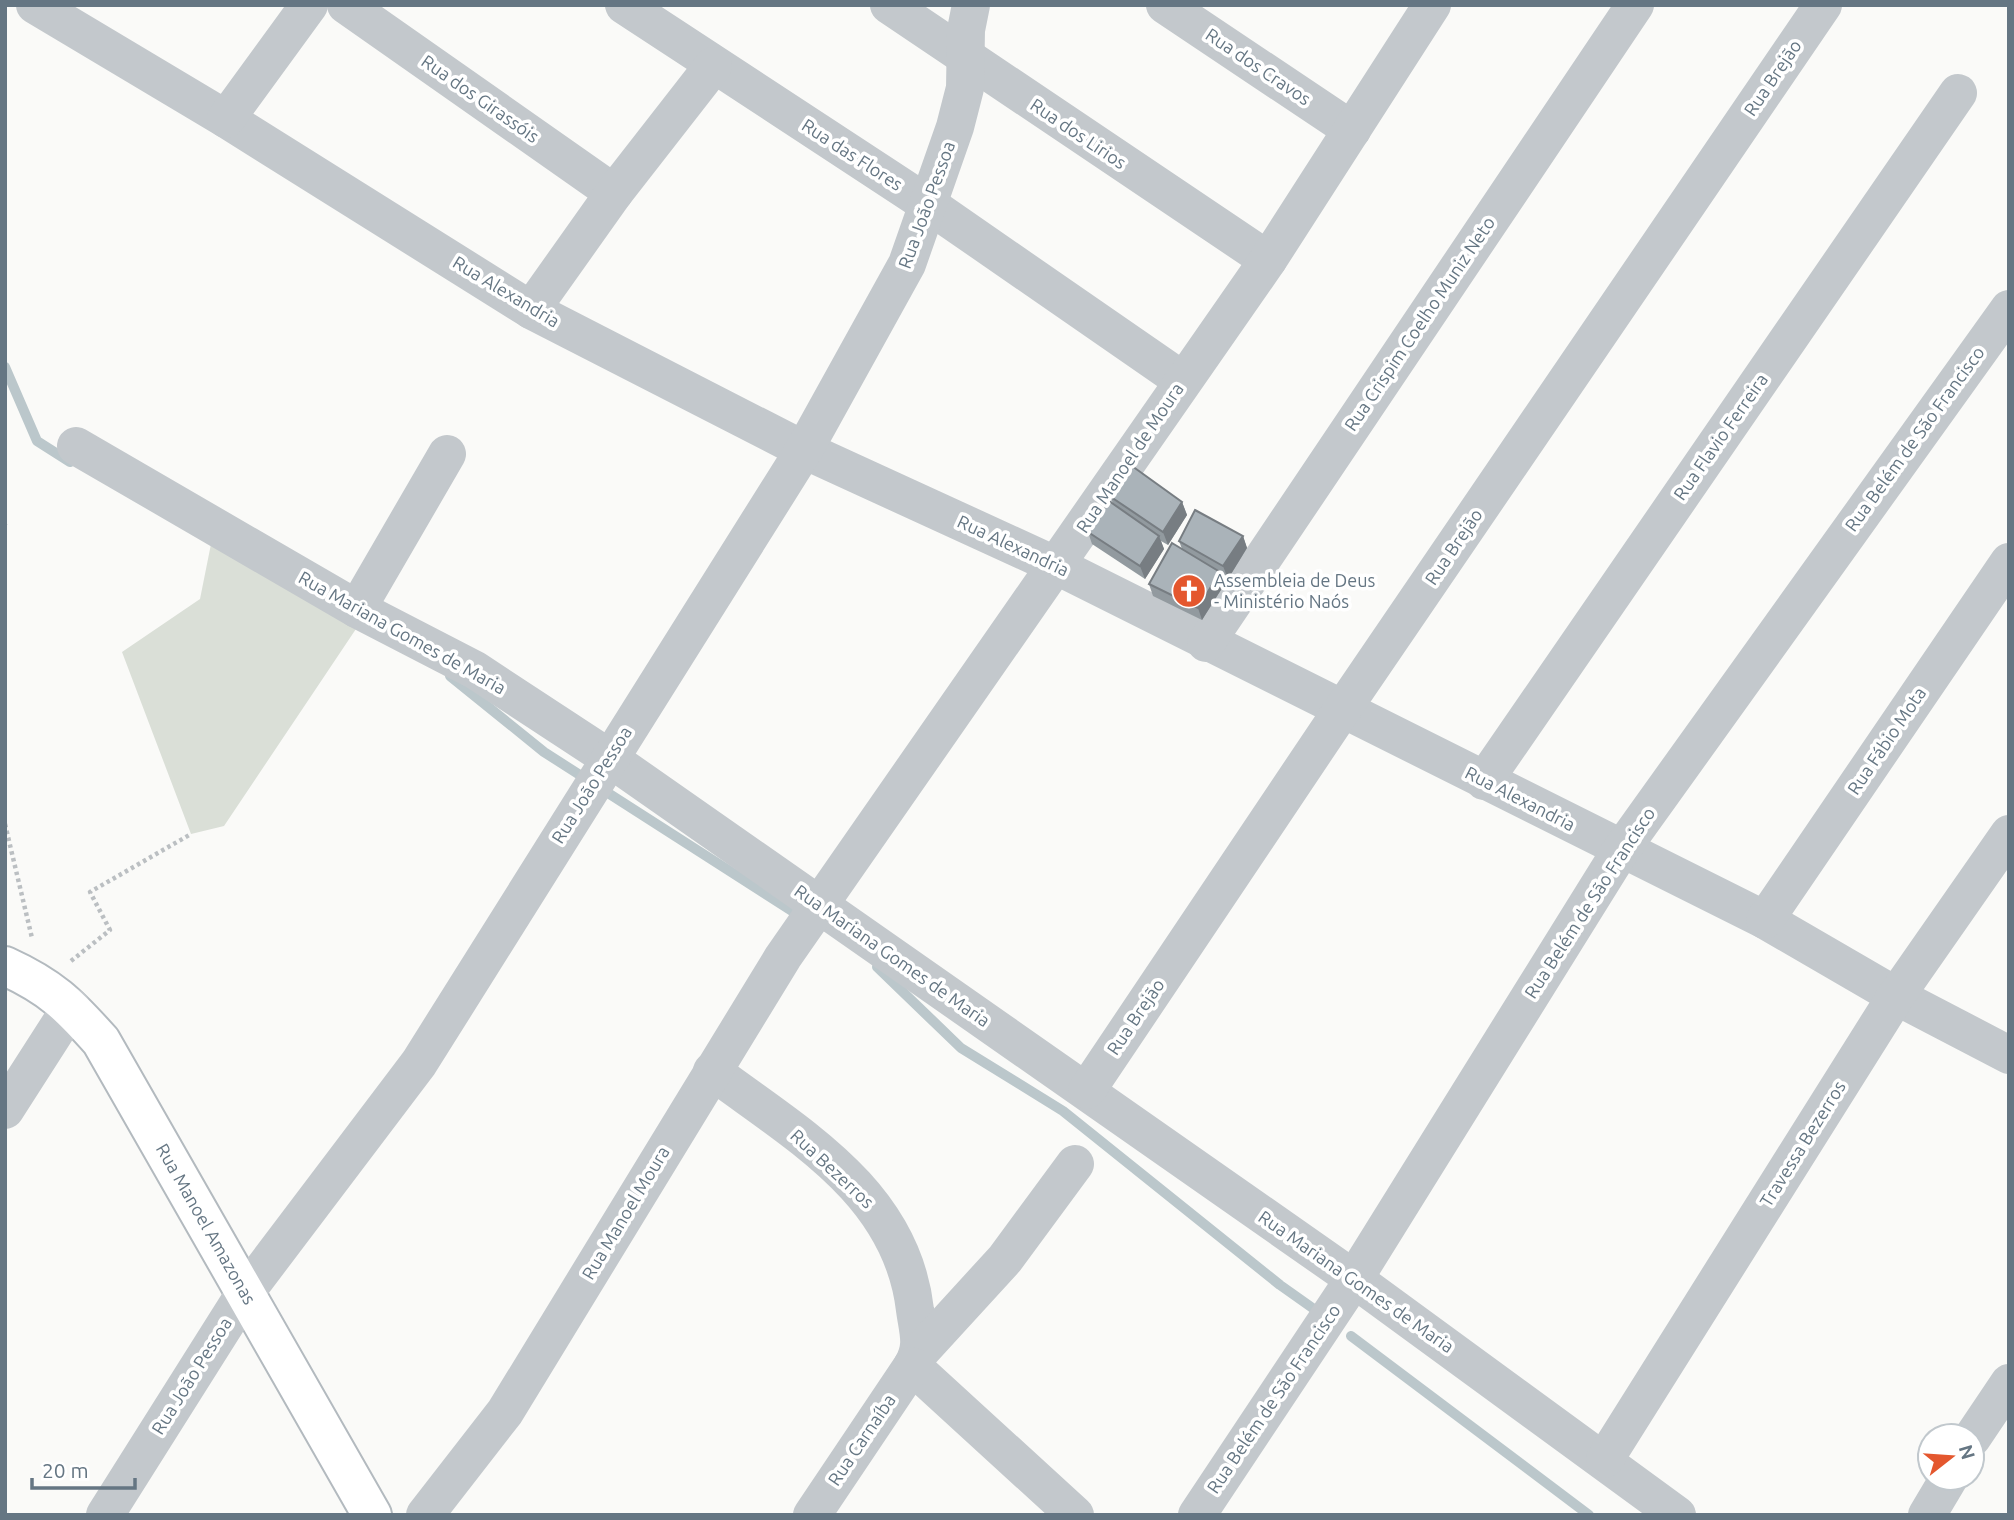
<svg xmlns="http://www.w3.org/2000/svg" width="2014" height="1520" font-family="Ubuntu,sans-serif">
<style>
.green{fill:#dadfd7}
.lines{fill:none;stroke-linecap:round;stroke-linejoin:round}
.stream{stroke:#bbc7cb;stroke-width:10}
.secondary-casing{stroke:#b3babf;stroke-width:42}
.path{stroke:#bbbfc2;stroke-width:4.5;stroke-dasharray:3.5 3.5;stroke-linecap:butt}
.street{stroke:#c3c8cc;stroke-width:38}
.secondary{stroke:#fff;stroke-width:38}
.wall{fill:#929a9f}
.shaded-wall{fill:#777d82}
.building{fill:#aab3b9;stroke:#777d82;stroke-width:2}
.labels{text-anchor:middle;stroke-width:7;stroke-linejoin:round;paint-order:stroke}
.street-label{font-size:18px;fill:#657683;stroke:#fff}
.poi-label{font-size:18px;fill:#657683;stroke:#fff;text-anchor:start}
</style>
<rect width="100%" height="100%" fill="#fafaf8"/>
<!-- green -->
<path class="green" d="M 212,539 L 362,620 L 224,826 L 191,834 L 122,652 L 200,599 Z"/>
<g class="lines">
<!-- stream -->
<g class="stream">
<path d="M 5,367 L 37,441 L 70,462"/>
<path d="M 450,676 L 544,752 L 803,918"/>
<path d="M 877,967 L 961,1048 L 1063,1111 L 1280,1285 L 1321,1314"/>
<path d="M 1351,1336 L 1589,1515"/>
</g>
<!-- secondary casing -->
<g class="secondary-casing">
<g id="secondary">
<path id="s1" d="M 5,966 C 51,987 68,1004 101,1041 L 372,1515"/>
</g>
</g>
<!-- path -->
<g class="path">
<path d="M 5,524 L 5,525"/>
<path d="M 5,824 L 32,938"/>
<path d="M 71,961 L 110,930 L 90,892 L 191,834"/>
</g>
<!-- street -->
<g class="street">
<path d="M 35,5 L 226,119 L 531,310 L 804,450 L 1057,566 L 1765,920 L 1896,996 L 2009,1055"/>
<path d="M 346,5 L 614,193"/>
<path d="M 624,5 L 929,205 L 1182,380"/>
<path d="M 889,5 L 1268,260"/>
<path d="M 1165,5 L 1352,130"/>
<path d="M 226,119 L 309,5"/>
<path d="M 531,310 L 614,193 L 713,66"/>
<path d="M 76,446 L 357,609 L 475,670 L 609,758 L 1354,1279 L 1677,1515"/>
<path d="M 357,609 L 447,454"/>
<path d="M 1206,643 L 1635,5"/>
<path d="M 1484,781 L 1958,93"/>
<path d="M 1765,920 L 2009,562"/>
<path d="M 712,1071 C 798,1135 902,1193 915,1310 C 918,1332 924,1346 912,1366 L 1075,1515"/>
<path d="M 1087,1090 L 1342,710 L 1823,5"/>
<path d="M 5,1110 L 71,1007"/>
<path d="M 920,1352 L 1005,1259 L 1075,1164"/>
<path d="M 1972,1438 L 2009,1383"/>
<path d="M 1605,1459 L 1896,996 L 2009,834"/>
<path d="M 105,1515 L 245,1293 L 419,1063 L 804,450 L 907,264 L 955,127 L 965,88 L 966,30 L 971,5"/>
<path d="M 425,1515 L 505,1412 L 783,957 L 1268,260 L 1432,5"/>
<path d="M 812,1515 L 912,1366"/>
<path d="M 1197,1515 L 1354,1279 L 1621,850 L 2009,309"/>
<path d="M 1927,1515 L 1949,1478"/>
</g>
<!-- secondary -->
<use href="#secondary" class="secondary"/>
</g>
<!-- wall -->
<g class="wall">
<path d="M 1111,497 L 1182,502 L 1187,515 L 1168,545 L 1161,541 L 1164,549 L 1145,579 L 1092,544 L 1088,532 L 1113,504 Z"/>
<path d="M 1243,536 L 1247,548 L 1228,579 L 1221,575 L 1224,585 L 1202,620 L 1153,596 L 1149,584 L 1182,549 L 1179,541 Z"/>
</g>
<!-- shaded-wall -->
<g class="shaded-wall">
<path d="M 1182,502 L 1187,515 L 1168,545 L 1163,532 Z"/>
<path d="M 1159,536 L 1164,549 L 1145,579 L 1140,566 Z"/>
<path d="M 1243,536 L 1247,548 L 1228,579 L 1223,566 Z"/>
<path d="M 1220,572 L 1224,585 L 1202,620 L 1198,608 Z"/>
</g>
<!-- building -->
<g class="building">
<path d="M 1132,466 L 1182,502 L 1163,532 L 1111,497 Z"/>
<path d="M 1109,501 L 1159,536 L 1140,566 L 1088,532 Z"/>
<path d="M 1195,510 L 1243,536 L 1223,566 L 1179,541 Z"/>
<path d="M 1172,543 L 1220,572 L 1198,608 L 1149,584 Z"/>
</g>
<!-- icons -->
<defs>
<g id="church-disc" transform="scale(1.75)"><circle r="9.5" fill="#e4572e" stroke="#fff"/><path d="M-1.2-6h2.4v3.5h3.3v2.4h-3.3V6h-2.4V-.1h-3.3v-2.4h3.3Z" fill="#fff"/></g>
</defs>
<g fill-rule="evenodd">
<use href="#church-disc" x="1189" y="591"/>
</g>
<g class="labels">
<!-- street labels -->
<g class="street-label">
<text transform="translate(1258 67) rotate(34)" y="6">Rua dos Cravos</text>
<text transform="translate(1773 78) rotate(-56)" y="6">Rua Brejão</text>
<text transform="translate(480 99) rotate(35)" y="6">Rua dos Girassóis</text>
<text transform="translate(1078 134) rotate(34)" y="6">Rua dos Lirios</text>
<text transform="translate(852 155) rotate(33)" y="6">Rua das Flores</text>
<text transform="translate(927 205) rotate(-70)" y="6">Rua João Pessoa</text>
<text transform="translate(506 292) rotate(31)" y="6">Rua Alexandria</text>
<text transform="translate(1420 324) rotate(-56)" y="6">Rua Crispim Coelho Muniz Neto</text>
<text transform="translate(1721 437) rotate(-55)" y="6">Rua Flavio Ferreira</text>
<text transform="translate(1915 439) rotate(-54)" y="6">Rua Belém de São Francisco</text>
<text transform="translate(1130 458) rotate(-56)" y="6">Rua Manoel de Moura</text>
<text transform="translate(1013 546) rotate(25)" y="6">Rua Alexandria</text>
<text transform="translate(1454 547) rotate(-56)" y="6">Rua Brejão</text>
<text transform="translate(402 633) rotate(29)" y="6">Rua Mariana Gomes de Maria</text>
<text transform="translate(1887 741) rotate(-56)" y="6">Rua Fábio Mota</text>
<text transform="translate(592 785) rotate(-58)" y="6">Rua João Pessoa</text>
<text transform="translate(1520 799) rotate(27)" y="6">Rua Alexandria</text>
<text transform="translate(1590 903) rotate(-57)" y="6">Rua Belém de São Francisco</text>
<text transform="translate(892 956) rotate(35)" y="6">Rua Mariana Gomes de Maria</text>
<text transform="translate(1136 1017) rotate(-56)" y="6">Rua Brejão</text>
<text transform="translate(1803 1144) rotate(-58)" y="6">Travessa Bezerros</text>
<text transform="translate(832 1169) rotate(43)" y="6">Rua Bezerros</text>
<text transform="translate(626 1213) rotate(-59)" y="6">Rua Manoel Moura</text>
<text dy="6" stroke="none"><textPath href="#s1" startOffset="334">Rua Manoel Amazonas</textPath></text>
<text transform="translate(1356 1282) rotate(35)" y="6">Rua Mariana Gomes de Maria</text>
<text transform="translate(192 1376) rotate(-58)" y="6">Rua João Pessoa</text>
<text transform="translate(1274 1399) rotate(-56)" y="6">Rua Belém de São Francisco</text>
<text transform="translate(862 1440) rotate(-56)" y="6">Rua Carnaíba</text>
</g>
<!-- poi labels -->
<g class="poi-label">
<text x="1214" y="587">Assembleia de Deus<tspan x="1214" dy="21">- Ministério Naós</tspan></text>
</g>
</g>
<!-- border -->
<rect width="2014" height="1520" fill="none" stroke="#657683" stroke-width="14"/>
<!-- north arrow -->
<g transform="translate(1951 1457) rotate(73)"><circle r="33" fill="#ffffff" stroke="#c1c8cd" stroke-width="2"/>
<path d="M0-5L12 26L0 18L-12 26Z" fill="#e4572e"/>
<text y="-10" font-size="19" font-weight="bold" text-anchor="middle" fill="#657683">N</text>
</g>
<!-- scale -->
<path d="M32 1478v10h103v-10" fill="none" stroke="#657683" stroke-width="3.5"/>
<text x="42" y="1478" font-size="21" fill="#657683" stroke="#ffffff" stroke-width="5" paint-order="stroke">20 m</text>
</svg>
